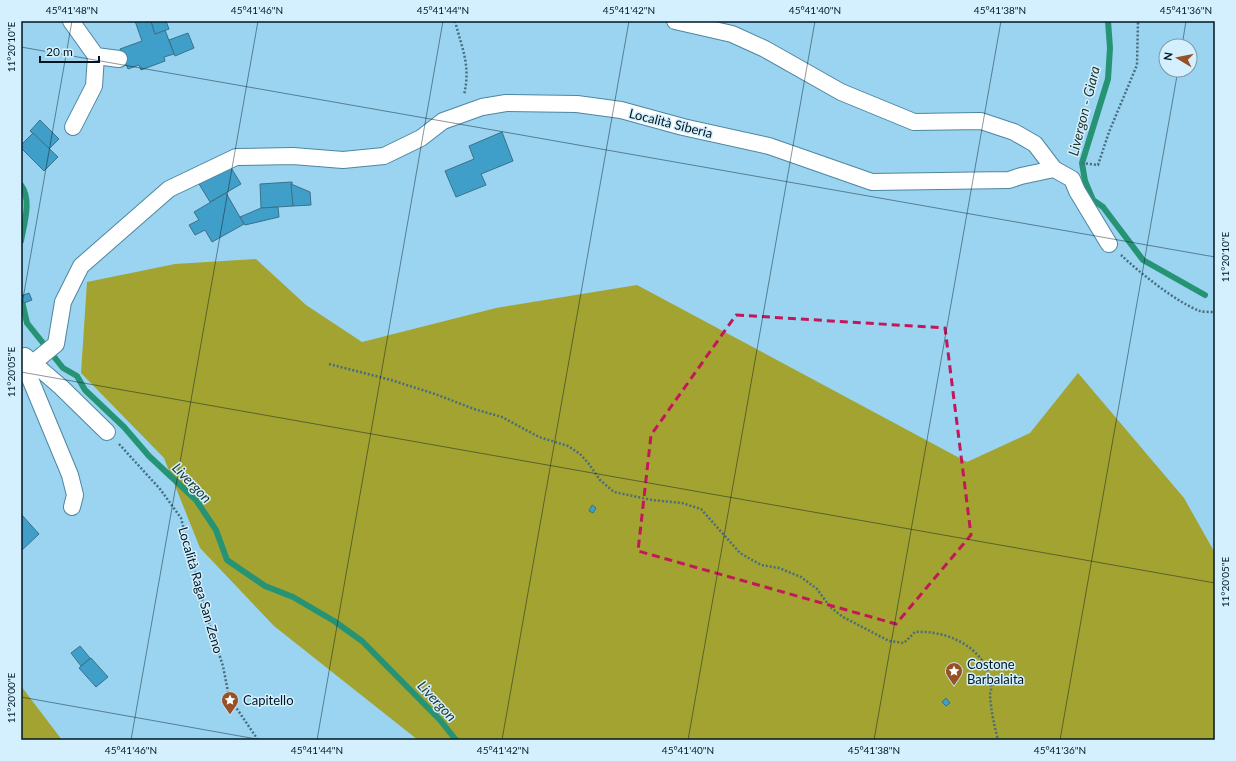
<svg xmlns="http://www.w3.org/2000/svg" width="1236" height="761" font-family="Lato,sans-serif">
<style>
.forest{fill:#a3a331}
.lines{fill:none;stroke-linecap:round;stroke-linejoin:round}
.stream{stroke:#279375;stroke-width:6}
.building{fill:#409fc8;stroke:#39718a}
.street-casing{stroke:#4e86a0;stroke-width:18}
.path{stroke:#476d7f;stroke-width:2.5;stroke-dasharray:2 2;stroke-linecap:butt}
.street{stroke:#fff;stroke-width:16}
.marked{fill:none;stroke:#c2185b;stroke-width:3;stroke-dasharray:8 5;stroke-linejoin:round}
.ticks{fill:none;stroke:#011620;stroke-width:1;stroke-opacity:0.45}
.labels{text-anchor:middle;stroke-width:3;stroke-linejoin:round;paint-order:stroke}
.street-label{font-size:13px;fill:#011620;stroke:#d4f0ff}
.poi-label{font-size:13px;fill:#011620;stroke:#d4f0ff;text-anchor:start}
.water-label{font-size:14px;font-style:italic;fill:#20372f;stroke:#d4f0ff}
.neatline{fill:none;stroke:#011620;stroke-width:1.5}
.ticks-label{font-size:10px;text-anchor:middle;fill:#011620}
</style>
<rect width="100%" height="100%" fill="#9ad4f0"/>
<!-- forest -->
<g class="forest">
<path d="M 256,259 L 306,305 L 362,342 L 496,308 L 637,285 L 967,462 L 1030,433 L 1078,373 L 1184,498 L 1215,553 L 1215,740 L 418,740 L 274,626 L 200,548 L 164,458 L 81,373 L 87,282 L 175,264 Z"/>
<path d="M 21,686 L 62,740 L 21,740 Z"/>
</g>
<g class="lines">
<!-- stream -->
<g class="stream">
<path d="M 1108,21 L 1110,48 L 1108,79 L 1082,163 L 1085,181 L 1093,200 L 1103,207 L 1143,260 L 1205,295"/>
<path d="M 21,185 C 32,199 24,224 21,241"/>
<path d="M 21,297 L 27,323 L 63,368 L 77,376 L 85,390 L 124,427 L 149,456 L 196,500 L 216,530 L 227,560 L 265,586 L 293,597 L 334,621 L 362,641 L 440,720 L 456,740"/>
</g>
</g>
<!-- building -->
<g class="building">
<path d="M 135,21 L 151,21 L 155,34 L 165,30 L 174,54 L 164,57 L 165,61 L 141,70 L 139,65 L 128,69 L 120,49 L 142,41 Z"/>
<path d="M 151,21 L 166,21 L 169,29 L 155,34 Z"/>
<path d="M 188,33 L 194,48 L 175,56 L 169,40 Z"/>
<path d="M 40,120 L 59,139 L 49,149 L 30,131 Z"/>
<path d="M 502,132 L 513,161 L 481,174 L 486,185 L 456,197 L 445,171 L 474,159 L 469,146 Z"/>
<path d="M 33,133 L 58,157 L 44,171 L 21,148 L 21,145 Z"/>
<path d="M 230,166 L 241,184 L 210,202 L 199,184 Z"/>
<path d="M 292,182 L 293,206 L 261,208 L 260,184 Z"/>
<path d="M 291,184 L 310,192 L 311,205 L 293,206 Z"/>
<path d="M 226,193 L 244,224 L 212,242 L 205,230 L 195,235 L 189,225 L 199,220 L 194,212 Z"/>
<path d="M 278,207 L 279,217 L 245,225 L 240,217 L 261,208 Z"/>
<path d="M 29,293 L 32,300 L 24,303 L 21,296 Z"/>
<path d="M 592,505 L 596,508 L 593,513 L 589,511 Z"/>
<path d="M 21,514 L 39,534 L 21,551 Z"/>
<path d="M 80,646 L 90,658 L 81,666 L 71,653 Z"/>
<path d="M 91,658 L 108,677 L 96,687 L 79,668 Z"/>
<path d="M 946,698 L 950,703 L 946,706 L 942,702 Z"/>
</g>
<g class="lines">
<!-- street casing -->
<g class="street-casing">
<g id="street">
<path d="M 71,21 L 96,56 L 119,59"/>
<path d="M 675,21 L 732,34 L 765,49 L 841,92 L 914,122 L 981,121 L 1014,132 L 1035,144 L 1054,169 L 1072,179 L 1077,191 L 1109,244"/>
<path d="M 73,127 L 94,86 L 96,56"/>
<path d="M 25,356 L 61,387 L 107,432"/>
<path d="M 21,357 L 70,475 L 75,495 L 72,507"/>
<path d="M 33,363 L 56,344 L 63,302 L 81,266 L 169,189 L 236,157 L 293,156 L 343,160 L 384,156 L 421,138 L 443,121 L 482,107 L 506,103 L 577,104 L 621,110 L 683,127 L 769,146 L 872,182 L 1009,180 L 1021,176 L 1054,169"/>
</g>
</g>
<!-- path -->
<g class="path">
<path d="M 455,21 C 462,49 471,65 464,95"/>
<path d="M 1082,163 L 1098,165 L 1109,132 L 1137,65 L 1138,21"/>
<path d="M 1121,255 C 1140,273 1176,302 1200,311 C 1204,312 1210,312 1215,312"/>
<path d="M 329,364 L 391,380 L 435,394 L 474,409 L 502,417 L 539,437 L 568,446 L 580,454 L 589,464 L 600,480 L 614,492 L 652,500 L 682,503 L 701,509 L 740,553 L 761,565 L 779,568 L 801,577 L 817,589 L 830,607 L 843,617 L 889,641 L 904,643 L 915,632 C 948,630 988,648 991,686 C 992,689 990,692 990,695 C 991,710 994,725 998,740"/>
<path d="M 119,444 L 160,489 L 181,518 L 208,620 L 223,666 L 229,697 L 258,740"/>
</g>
<!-- street -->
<use href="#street" class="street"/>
</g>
<!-- marked area -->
<path class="marked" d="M 736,315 L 945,328 L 971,535 L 896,624 L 638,551 L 651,435 Z"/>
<!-- ticks -->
<path class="ticks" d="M 1182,46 L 1186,21M 21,47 L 1215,257M 21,310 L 72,21M 21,372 L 1215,583M 21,697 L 262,740M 131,740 L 258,21M 317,740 L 443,21M 502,740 L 629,21M 688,740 L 815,21M 874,740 L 1001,21M 1060,740 L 1178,70"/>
<!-- icons -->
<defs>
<g id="sight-pin" transform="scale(0.9)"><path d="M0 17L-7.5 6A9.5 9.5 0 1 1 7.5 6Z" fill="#965126" stroke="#d4f0ff"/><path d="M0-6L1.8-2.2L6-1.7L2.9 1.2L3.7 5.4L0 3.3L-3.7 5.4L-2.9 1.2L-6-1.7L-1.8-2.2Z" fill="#fff"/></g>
</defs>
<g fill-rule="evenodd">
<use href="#sight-pin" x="954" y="671"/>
<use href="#sight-pin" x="230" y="700"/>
</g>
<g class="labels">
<!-- street labels -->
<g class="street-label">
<text transform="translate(671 123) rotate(14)" y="5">Località Siberia</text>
<text transform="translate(201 590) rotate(74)" y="5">Località Raga San Zeno</text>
</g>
<!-- poi labels -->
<g class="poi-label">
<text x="967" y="669">Costone<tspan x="967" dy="15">Barbalaita</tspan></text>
<text x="243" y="705">Capitello</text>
</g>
<!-- water labels -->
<g class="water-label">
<text transform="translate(1084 111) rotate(-76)" y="5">Livergon - Giara</text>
<text transform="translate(192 483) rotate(46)" y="5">Livergon</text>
<text transform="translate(437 701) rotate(47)" y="5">Livergon</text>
</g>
</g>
<!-- border -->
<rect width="1236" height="761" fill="none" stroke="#d4f0ff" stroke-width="44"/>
<!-- north arrow -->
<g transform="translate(1178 58) rotate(280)"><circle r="19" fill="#d4f0ff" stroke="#8099a6"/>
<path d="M0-3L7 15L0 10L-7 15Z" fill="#965126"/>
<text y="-6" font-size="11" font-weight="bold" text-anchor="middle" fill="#011620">N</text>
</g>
<!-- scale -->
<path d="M40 56v6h59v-6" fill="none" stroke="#011620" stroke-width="2"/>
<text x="46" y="56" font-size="12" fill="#011620" stroke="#d4f0ff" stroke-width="3" paint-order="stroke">20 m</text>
<rect x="22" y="22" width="1192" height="717" class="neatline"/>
<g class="ticks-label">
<text x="72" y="14">45°41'48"N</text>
<text x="257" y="14">45°41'46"N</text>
<text x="443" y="14">45°41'44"N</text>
<text x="629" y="14">45°41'42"N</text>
<text x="815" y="14">45°41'40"N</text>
<text x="1000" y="14">45°41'38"N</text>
<text x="1186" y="14">45°41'36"N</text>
<text transform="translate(11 47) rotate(-90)" y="4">11°20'10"E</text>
<text transform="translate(1225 257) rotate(-90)" y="4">11°20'10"E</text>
<text transform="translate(11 372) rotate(-90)" y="4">11°20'05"E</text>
<text transform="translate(1225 582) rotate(-90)" y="4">11°20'05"E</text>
<text transform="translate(11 698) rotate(-90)" y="4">11°20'00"E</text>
<text x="131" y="754">45°41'46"N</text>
<text x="317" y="754">45°41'44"N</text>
<text x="503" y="754">45°41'42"N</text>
<text x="688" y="754">45°41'40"N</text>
<text x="874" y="754">45°41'38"N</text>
<text x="1060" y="754">45°41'36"N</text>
</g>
</svg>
